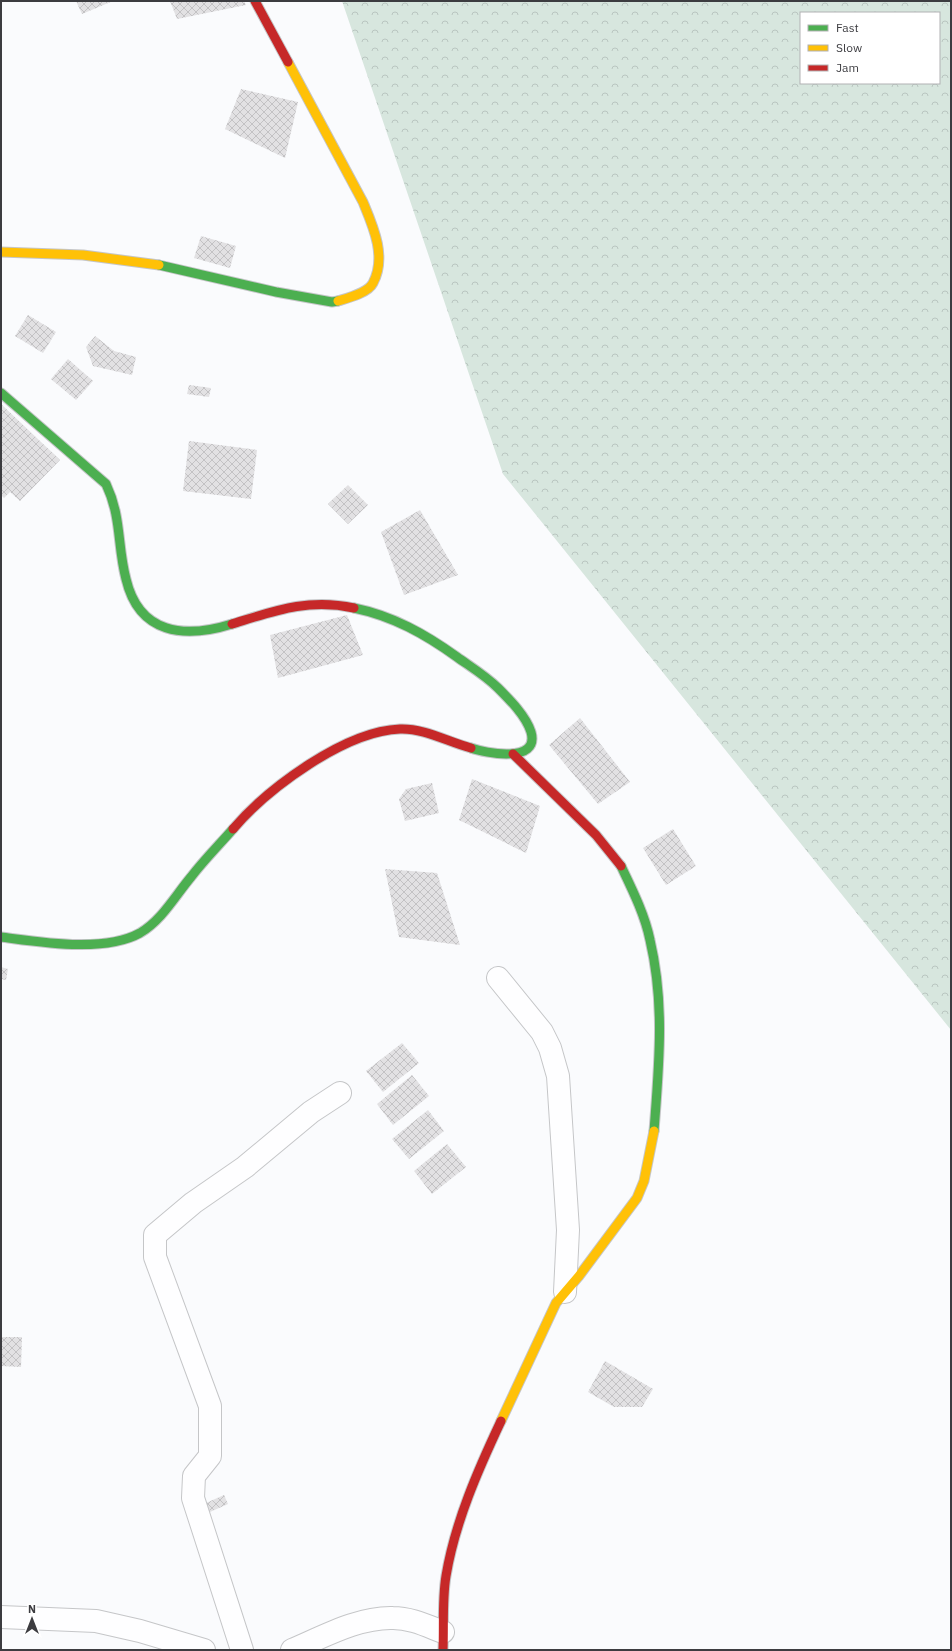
<svg xmlns="http://www.w3.org/2000/svg" width="952" height="1651" font-family="'IBM Plex Sans',sans-serif">
<style>
.forest{fill:url(#forest-crowns);fill-rule:evenodd}
.building{fill:url(#building-cross-hatch)}
.lines{fill:none;stroke-linecap:round;stroke-linejoin:round}
.street-casing{stroke:#c5c6c8;stroke-width:24}
.fast-casing{stroke:#c5c6c8;stroke-width:11}
.slow-casing{stroke:#c5c6c8;stroke-width:11}
.jam-casing{stroke:#c5c6c8;stroke-width:11}
.street{stroke:#fefeff;stroke-width:22}
.fast{stroke:#4caf50;stroke-width:9}
.slow{stroke:#ffc107;stroke-width:9}
.jam{stroke:#c62828;stroke-width:9}
</style>
<defs>
<pattern id="forest-crowns" width="20" height="18" patternUnits="userSpaceOnUse"><rect width="20" height="18" fill="#d7e6de"/><path d="M2 6a3 3 0 1 1 6 0M12 15a3 3 0 1 1 6 0" fill="none" stroke="#b9c6c0"/></pattern>
<pattern id="building-cross-hatch" width="8" height="8" patternUnits="userSpaceOnUse"><rect width="8" height="8" fill="#e2e1e3"/><path d="M0 0l8 8M0 8l8-8" fill="none" stroke="#c3c2c4"/></pattern>
</defs>
<rect width="100%" height="100%" fill="#fafbfd"/>
<!-- forest -->
<path class="forest" d="M 342,1 L 951,1 L 951,1030 L 503,474 ZM 801,13 L 939,13 L 939,83 L 801,83 Z"/>
<!-- building -->
<g class="building">
<path d="M 76,1 L 113,1 L 82,14 Z"/>
<path d="M 170,1 L 244,1 L 246,5 L 177,19 Z"/>
<path d="M 241,89 L 298,102 L 285,158 L 225,129 Z"/>
<path d="M 201,236 L 236,246 L 230,268 L 194,258 Z"/>
<path d="M 28,315 L 56,332 L 43,353 L 15,336 Z"/>
<path d="M 95,336 L 114,351 L 136,357 L 132,375 L 93,366 L 86,347 Z"/>
<path d="M 68,359 L 93,381 L 76,400 L 51,379 Z"/>
<path d="M 189,385 L 211,388 L 209,397 L 187,394 Z"/>
<path d="M 1,404 L 60,460 L 20,501 L 10,492 L 4,498 L 1,495 Z"/>
<path d="M 189,441 L 257,450 L 251,499 L 183,491 Z"/>
<path d="M 348,485 L 368,505 L 348,524 L 328,504 Z"/>
<path d="M 420,510 L 458,575 L 404,595 L 381,532 Z"/>
<path d="M 347,615 L 363,655 L 278,678 L 270,635 Z"/>
<path d="M 580,718 L 630,782 L 598,804 L 549,745 Z"/>
<path d="M 472,779 L 540,806 L 526,853 L 459,820 Z"/>
<path d="M 432,783 L 439,813 L 405,821 L 399,799 L 406,789 Z"/>
<path d="M 673,829 L 696,866 L 666,885 L 643,848 Z"/>
<path d="M 385,869 L 437,873 L 460,945 L 399,937 Z"/>
<path d="M 1,967 L 8,969 L 6,980 L 1,979 Z"/>
<path d="M 402,1043 L 419,1063 L 383,1092 L 366,1071 Z"/>
<path d="M 412,1075 L 429,1096 L 393,1125 L 377,1104 Z"/>
<path d="M 428,1110 L 444,1131 L 409,1159 L 392,1139 Z"/>
<path d="M 447,1144 L 466,1167 L 432,1194 L 414,1171 Z"/>
<path d="M 1,1337 L 22,1337 L 21,1367 L 1,1366 Z"/>
<path d="M 605,1361 L 653,1389 L 642,1407 L 614,1407 L 588,1392 Z"/>
<path d="M 224,1495 L 228,1504 L 210,1512 L 206,1503 Z"/>
</g>
<g class="lines">
<!-- street casing -->
<g class="street-casing">
<g id="street">
<path d="M 498,978 L 542,1032 L 550,1048 L 558,1076 L 568,1230 L 565,1292"/>
<path d="M 1,1617 L 96,1621 L 140,1631 L 204,1650"/>
<path d="M 242,1650 L 193,1498 L 194,1476 L 210,1456 L 210,1406 L 155,1257 L 155,1235 L 193,1203 L 245,1167 L 311,1112 L 340,1093"/>
<path d="M 292,1650 C 323,1637 358,1617 393,1618 C 411,1618 427,1626 443,1632"/>
</g>
</g>
<!-- fast casing -->
<g class="fast-casing">
<g id="fast">
<path d="M 159,265 L 276,292 L 332,302 L 338,301"/>
<path d="M 1,393 L 106,484 C 122,518 117,545 126,579 C 139,634 184,639 232,624"/>
<path d="M 354,608 C 393,616 425,634 457,657 C 471,667 486,676 498,688 C 510,700 526,716 531,732 C 540,764 485,753 471,748"/>
<path d="M 621,866 C 632,889 645,915 650,940 C 665,1004 659,1065 654,1131"/>
<path d="M 1,937 C 40,942 104,953 140,933 C 162,920 175,896 191,877 C 204,860 219,845 233,829"/>
</g>
</g>
<!-- slow casing -->
<g class="slow-casing">
<g id="slow">
<path d="M 288,62 L 363,202 C 373,226 387,257 373,283 C 368,293 348,298 338,301"/>
<path d="M 1,252 L 83,255 L 159,265"/>
<path d="M 501,1421 L 556,1303 L 579,1276 L 637,1198 L 644,1181 L 654,1131"/>
</g>
</g>
<!-- jam casing -->
<g class="jam-casing">
<g id="jam">
<path d="M 255,1 L 288,62"/>
<path d="M 232,624 C 274,611 308,598 354,608"/>
<path d="M 513,754 L 596,835 L 621,866"/>
<path d="M 233,829 C 268,788 345,731 400,729 C 424,728 448,742 471,748"/>
<path d="M 443,1650 C 444,1626 442,1600 446,1576 C 455,1522 478,1470 501,1421"/>
</g>
</g>
<!-- street -->
<use href="#street" class="street"/>
<!-- fast -->
<use href="#fast" class="fast"/>
<!-- slow -->
<use href="#slow" class="slow"/>
<!-- jam -->
<use href="#jam" class="jam"/>
</g>
<!-- border -->
<rect width="952" height="1651" fill="none" stroke="#3c3c40" stroke-width="4"/>
<!-- legend -->
<rect x="800" y="12" width="140" height="72" fill="#ffffff" stroke="#b1b1b3"/>
<rect x="808" y="25" width="20" height="6" fill="#4caf50" stroke="#b1b1b3"/>
<text x="836" y="32" font-size="12" fill="#3c3c40">Fast</text>
<rect x="808" y="45" width="20" height="6" fill="#ffc107" stroke="#b1b1b3"/>
<text x="836" y="52" font-size="12" fill="#3c3c40">Slow</text>
<rect x="808" y="65" width="20" height="6" fill="#c62828" stroke="#b1b1b3"/>
<text x="836" y="72" font-size="12" fill="#3c3c40">Jam</text>
<!-- north arrow -->
<g transform="translate(32 1619)" stroke="#ffffff" stroke-width="3" paint-order="stroke">
<path d="M0-3L7 15L0 10L-7 15Z" fill="#3c3c40"/>
<text y="-6" font-size="11" font-weight="bold" text-anchor="middle" fill="#3c3c40">N</text>
</g>
</svg>
